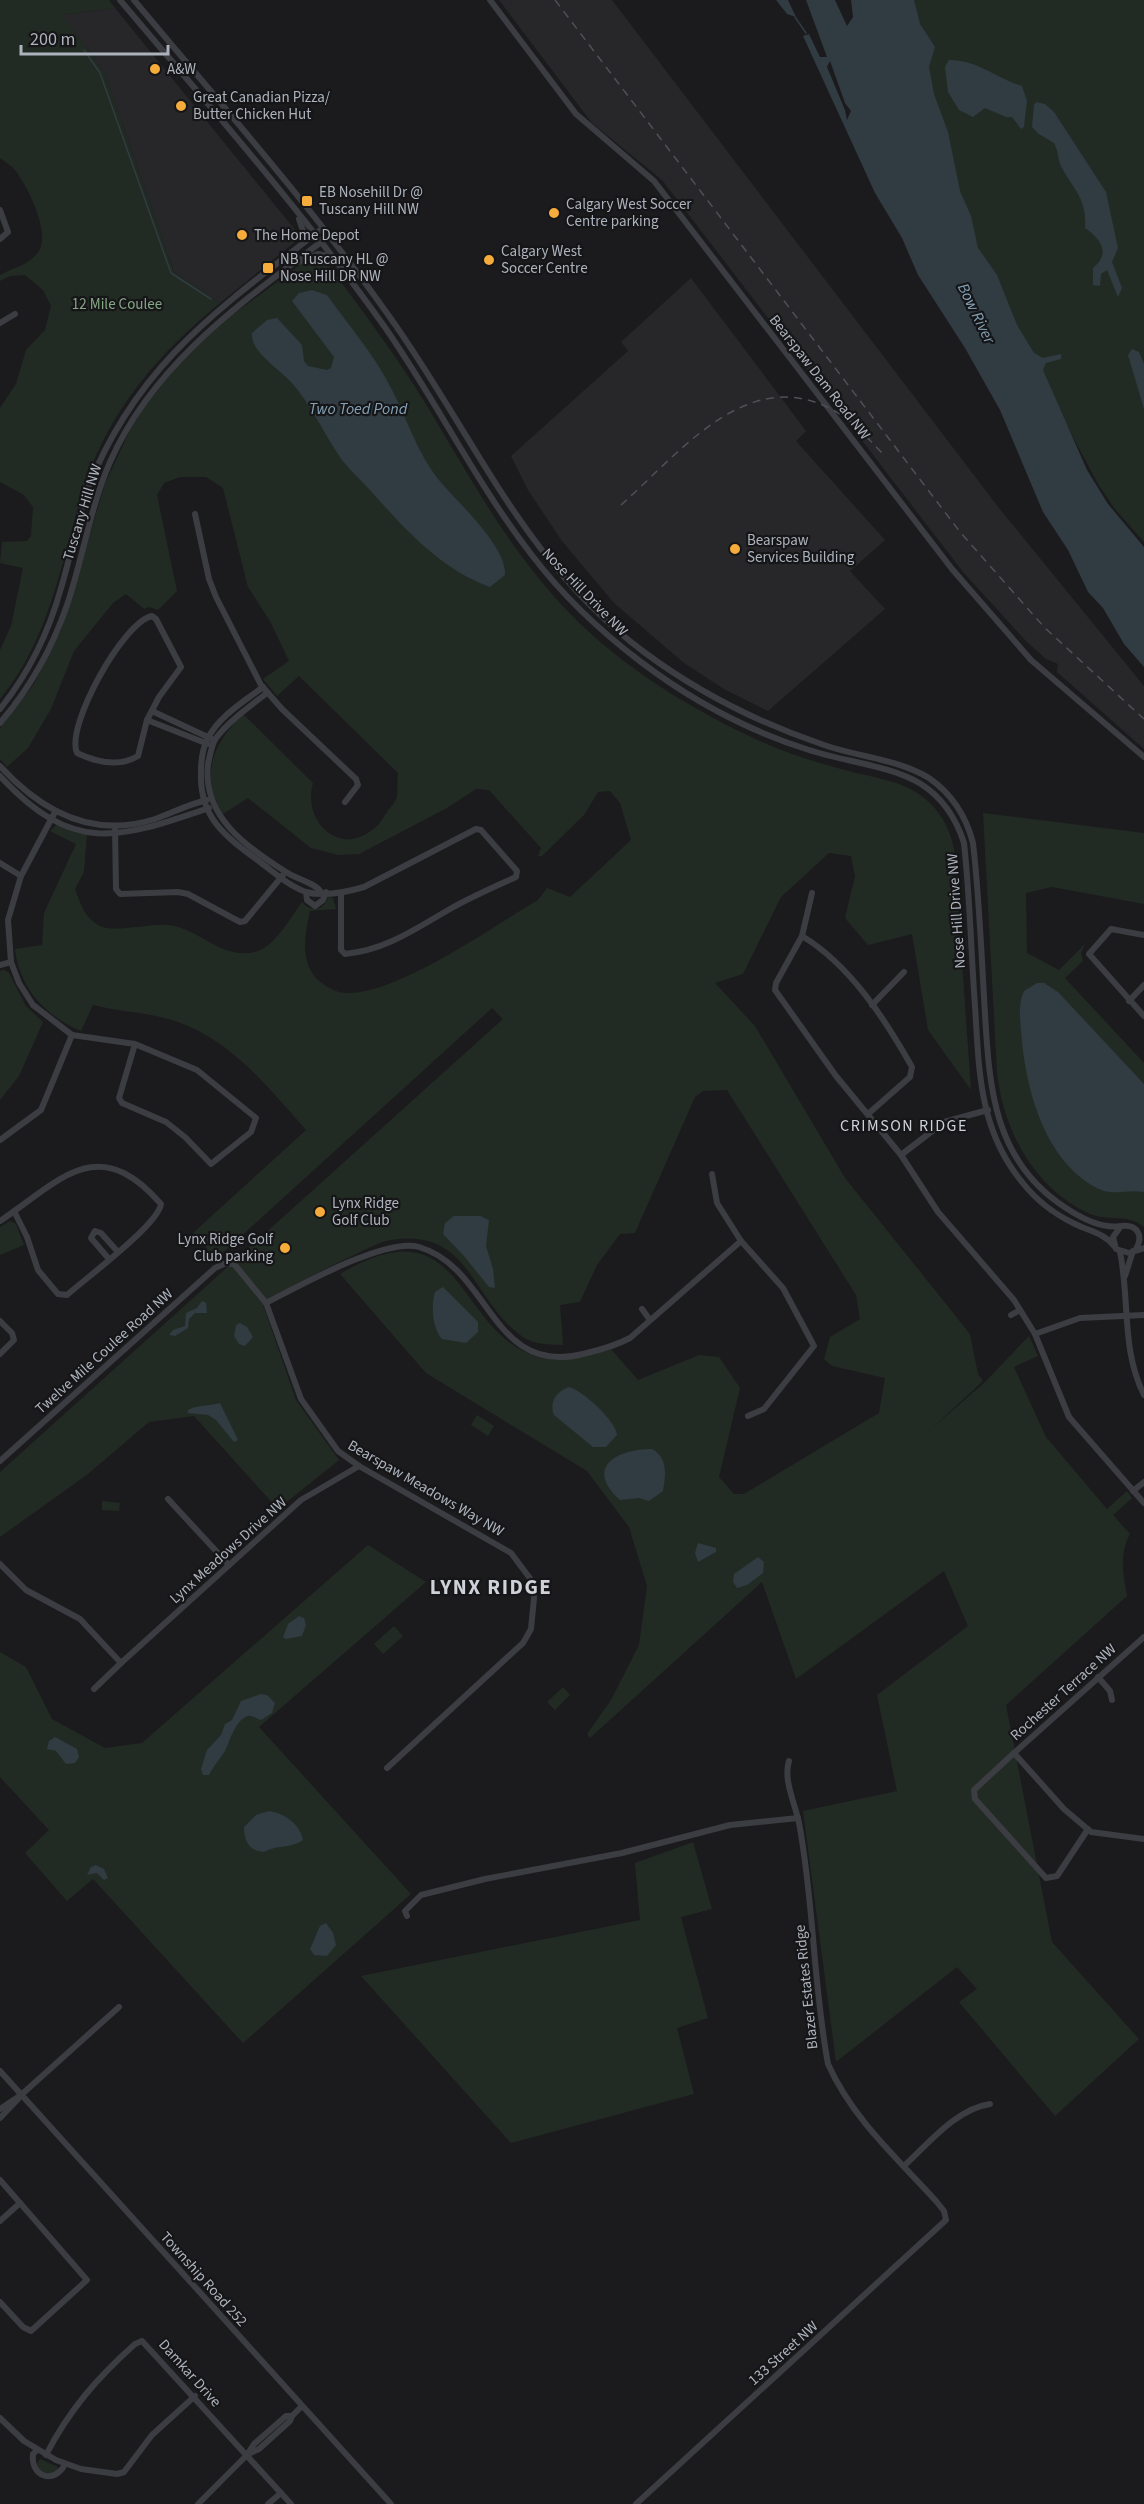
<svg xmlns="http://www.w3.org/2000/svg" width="1144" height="2504" font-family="'Source Sans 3',sans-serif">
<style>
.built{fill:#27272a}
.green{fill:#222b23}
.water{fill:#303b42;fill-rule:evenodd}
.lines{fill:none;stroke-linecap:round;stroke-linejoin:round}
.stream{stroke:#303b42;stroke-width:1.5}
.minor{stroke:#3b3d42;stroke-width:6}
.rail{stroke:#4e5157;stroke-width:1.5;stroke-dasharray:8 6;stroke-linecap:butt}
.poi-dot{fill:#f5ac3b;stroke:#161618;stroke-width:2}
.labels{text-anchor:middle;stroke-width:4.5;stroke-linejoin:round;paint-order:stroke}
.poi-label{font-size:15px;fill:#adb3bd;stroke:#161618;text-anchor:start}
.park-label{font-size:15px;fill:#84a784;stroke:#161618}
.street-label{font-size:15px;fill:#adb3bd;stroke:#161618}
.water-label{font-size:16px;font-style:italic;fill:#84a2b7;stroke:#161618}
.neighbourhood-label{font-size:16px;letter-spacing:1.5px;fill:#ced2d8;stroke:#161618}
.district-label{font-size:21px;font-weight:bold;letter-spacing:1.5px;fill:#ced2d8;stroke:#161618}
</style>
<rect width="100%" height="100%" fill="#1b1b1d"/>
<!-- built -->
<g class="built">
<path d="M 499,0 L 612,0 L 999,508 L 1144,686 L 1144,749 L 1057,672 L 1058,664 L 1046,659 L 1026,641 L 963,572 L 662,180 L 592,123 Z"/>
<path d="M 115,8 L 296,231 L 295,242 L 220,303 L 174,272 L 104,71 L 62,15 Z"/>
<path d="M 691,278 L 806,431 L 796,441 L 885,540 L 850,571 L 885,609 L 768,711 L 724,689 L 684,663 L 614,603 L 562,541 L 528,490 L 511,456 L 628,351 L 621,342 Z"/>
</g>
<!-- green -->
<g class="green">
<path d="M 0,0 L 109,0 L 115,8 L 62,15 L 104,71 L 174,272 L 220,303 C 160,352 110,409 85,484 C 61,559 52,636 0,699 L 0,650 L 11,626 L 23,568 L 0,563 L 2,542 L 27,541 L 31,536 L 33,507 L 24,495 L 0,482 L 0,408 L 16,384 L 26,350 L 45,330 L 51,306 L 43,290 L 25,275 L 10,276 L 0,281 L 0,275 C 14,267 29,266 39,251 C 51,233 27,185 15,170 C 11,165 5,162 0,158 Z"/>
<path d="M 909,0 L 1144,0 L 1144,542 L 1115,509 L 1098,484 L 972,247 Z"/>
<path d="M 307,260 L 322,260 L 328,265 C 363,311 397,357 427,406 C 468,474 505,543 559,602 C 611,659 678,702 747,735 C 779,751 814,762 849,771 C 870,777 896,780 914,791 C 936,804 949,824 954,849 L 971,1090 L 928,1030 L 912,934 L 868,945 L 845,918 L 855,876 L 851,856 L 829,853 L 781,897 L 743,974 L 715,983 L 755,1026 L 845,1178 L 970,1334 L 978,1374 L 983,1381 L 930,1430 L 985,1382 L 1029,1336 L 1038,1356 L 1014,1367 L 1046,1437 L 1107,1509 L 1127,1491 L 1132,1498 L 1113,1515 L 1130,1534 C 1119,1554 1123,1574 1127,1596 L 1006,1705 L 1052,1942 L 1139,2039 L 1055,2116 L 959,2002 L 977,1989 L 957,1967 L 836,2062 L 803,1811 L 897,1791 L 877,1695 L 968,1626 L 944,1571 L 796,1679 L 762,1582 L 590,1738 L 587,1734 L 611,1700 L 639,1645 L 647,1586 L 629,1527 L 587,1471 L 426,1373 L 340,1274 C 465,1199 455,1333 538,1357 C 561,1363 588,1354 611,1349 L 638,1380 L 699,1355 L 719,1357 L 740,1388 L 719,1477 L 734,1494 L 744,1494 L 879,1413 L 885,1378 L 832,1366 L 824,1359 L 830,1337 L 860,1319 L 856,1295 L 727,1090 L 703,1091 L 695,1097 L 635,1233 L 620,1234 L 597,1265 L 580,1302 L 560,1305 L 563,1345 C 550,1344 534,1345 523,1337 C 471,1302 471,1224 386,1241 C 375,1244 363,1251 352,1256 C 322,1270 292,1286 262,1302 L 296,1400 L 339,1460 L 278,1509 L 194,1416 L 149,1422 L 88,1474 L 0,1537 L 0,1472 L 503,1019 L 492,1008 L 216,1259 L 193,1233 L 306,1130 C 265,1084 228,1035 165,1018 C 141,1012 116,1011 93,1005 L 81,1031 C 46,1017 19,987 15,949 L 42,945 L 44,913 L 76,844 L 50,831 L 56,825 L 87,833 L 84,872 L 75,889 C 81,905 84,917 100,926 C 113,933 152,923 169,925 C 200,929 222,960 255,952 C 275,947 290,918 302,902 C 311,913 324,911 328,897 L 333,898 L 336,909 L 310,911 C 305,934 299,961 318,980 C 328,988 337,994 351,993 C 402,991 492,927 538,900 L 547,888 L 570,897 L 631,840 L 620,803 L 610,791 L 598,792 L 584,815 L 542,856 L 538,856 L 541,848 L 489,790 L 476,789 L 447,808 L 359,854 L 338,855 L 311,848 L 248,798 L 223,814 C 199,774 213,744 243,714 L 313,783 C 302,820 338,857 372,830 C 379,826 383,818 387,812 C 390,807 396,802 397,796 C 398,789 397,780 398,773 L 299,676 L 277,696 L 263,679 L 289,661 L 271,623 L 248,587 L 223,488 L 206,477 L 180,477 L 164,483 L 157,495 L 177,591 L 158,610 L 149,607 L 144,609 L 126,594 L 113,603 L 74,651 L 51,709 L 28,748 L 7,767 L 0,759 L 0,728 L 34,684 L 61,630 L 105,484 L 129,432 L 146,404 L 184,358 L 228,318 Z"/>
<path d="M 983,813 L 1144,833 L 1144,904 L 1052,887 L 1026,893 L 1027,953 L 1059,970 L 1085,944 L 1081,953 L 1083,961 L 1065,978 L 1144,1063 L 1144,1227 C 1129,1213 1106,1222 1088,1213 C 1033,1187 1003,1129 997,1072 Z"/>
<path d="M 4,970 L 9,973 L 26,1006 L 43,1022 L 19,1076 L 0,1100 L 0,971 Z"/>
<path d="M 10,1221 L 16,1224 L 24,1245 L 0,1255 L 0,1227 Z"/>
<path d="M 477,1415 L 494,1426 L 488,1436 L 471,1425 Z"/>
<path d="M 102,1501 L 120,1503 L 119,1511 L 102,1510 Z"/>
<path d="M 368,1545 L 426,1582 L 259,1727 L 411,1894 L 243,2043 L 93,1879 L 67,1901 L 25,1853 L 49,1830 L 0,1777 L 0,1652 L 26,1667 L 52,1719 L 105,1748 L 142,1743 Z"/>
<path d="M 394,1626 L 403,1636 L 383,1654 L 374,1644 Z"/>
<path d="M 563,1687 L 570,1695 L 555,1710 L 547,1702 Z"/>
<path d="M 693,1842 L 712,1909 L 681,1917 L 708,2018 L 677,2028 L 694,2094 L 511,2143 L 361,1976 L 640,1920 L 635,1863 Z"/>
<path d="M 40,2459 L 58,2467 L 59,2470 L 52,2475 L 40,2472 L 37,2464 Z"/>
</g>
<!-- water -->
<g class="water">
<path d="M 776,0 L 788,0 L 796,17 L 787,14 Z"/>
<path d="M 806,0 L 835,0 L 847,26 L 853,17 L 851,0 L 914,0 L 920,24 L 935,47 L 929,67 L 934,94 L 948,132 L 960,191 L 971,216 L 978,248 L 997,275 L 1017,325 L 1034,353 L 1043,358 L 1061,354 L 1061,359 L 1046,363 L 1043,370 L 1087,470 L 1108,504 L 1144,547 L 1144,667 L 1124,644 L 1103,608 L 1088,592 L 1068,550 L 1043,512 L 1000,410 L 965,348 L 918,275 L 902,238 L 875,193 L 803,36 L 809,34 L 820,57 L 827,57 ZM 830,61 L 845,103 L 851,111 L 847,120 L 845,110 L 827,67 Z"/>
<path d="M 949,60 C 978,60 996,78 1022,86 L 1027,101 L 1024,127 L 1021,129 L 1012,117 L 1006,117 L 985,108 L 973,117 L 959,110 L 948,92 L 945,67 Z"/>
<path d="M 1036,102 L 1045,104 L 1054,112 L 1106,192 L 1118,248 L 1112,262 L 1122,288 L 1118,297 L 1107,270 L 1101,274 L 1100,286 L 1093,285 L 1093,268 C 1111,253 1101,239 1085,228 C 1087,198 1074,191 1061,166 C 1058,159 1058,150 1054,143 L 1039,134 L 1032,127 L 1034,105 Z"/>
<path d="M 312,290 L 327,295 C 349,326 376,357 392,390 C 408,421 417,452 438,479 C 456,501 507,546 505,575 L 490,587 C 440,569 404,528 369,489 C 358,477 344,465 336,451 C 321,428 310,403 291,382 C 280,369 250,352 252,333 L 267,320 L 277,318 L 302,345 L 304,361 L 308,366 L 327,370 L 331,368 L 334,357 L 292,301 L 299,293 Z"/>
<path d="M 1132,349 L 1139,352 L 1144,364 L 1144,409 L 1128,355 Z"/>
<path d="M 1037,983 L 1044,983 L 1058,992 L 1144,1084 L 1144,1192 C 1126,1189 1112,1197 1095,1187 C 1043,1158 1025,1086 1021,1031 C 1020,1017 1018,1004 1024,991 Z"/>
<path d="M 454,1216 L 480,1216 L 489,1220 L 486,1246 L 493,1269 L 495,1288 L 489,1287 L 464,1256 L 443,1234 L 445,1223 Z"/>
<path d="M 443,1287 L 478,1322 L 478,1332 L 466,1343 L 442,1339 C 432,1328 431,1305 435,1292 Z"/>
<path d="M 202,1301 L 206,1303 L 207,1313 L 195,1313 L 189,1319 L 188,1328 L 175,1336 L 169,1335 L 173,1330 L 185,1326 L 186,1313 L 197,1308 Z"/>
<path d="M 240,1323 L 247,1327 L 253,1337 L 245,1346 L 239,1344 L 234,1336 L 236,1325 Z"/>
<path d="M 569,1387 C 581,1389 616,1421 617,1435 L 606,1447 L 593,1447 L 554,1415 C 549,1402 556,1392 569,1387 Z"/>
<path d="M 220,1403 L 238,1440 L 234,1442 L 216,1420 L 208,1415 L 188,1413 L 188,1410 C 196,1405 210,1406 220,1403 Z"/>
<path d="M 652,1449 C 668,1458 666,1475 663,1491 L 649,1501 L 639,1498 L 620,1500 C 584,1467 617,1449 652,1449 Z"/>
<path d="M 698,1543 L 716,1548 L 716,1552 L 698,1562 L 695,1553 Z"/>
<path d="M 758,1557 L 764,1562 L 763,1573 L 747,1585 L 737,1588 L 733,1582 L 734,1574 Z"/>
<path d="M 299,1616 L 304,1618 L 306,1625 L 302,1636 L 286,1639 L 283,1637 L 288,1624 Z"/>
<path d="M 261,1694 L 267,1695 L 275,1703 L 272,1713 L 261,1720 C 257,1719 252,1715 248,1716 C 235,1720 230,1741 225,1751 C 220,1759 214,1765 209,1775 L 203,1775 L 201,1769 L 207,1750 L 221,1735 L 225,1724 L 232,1720 L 241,1701 Z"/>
<path d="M 55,1737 L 77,1749 L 79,1757 L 75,1763 L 66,1764 L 56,1751 L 47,1749 L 49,1741 Z"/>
<path d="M 269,1811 C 284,1813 301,1825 303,1840 C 290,1849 279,1844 264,1852 C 249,1851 244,1841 244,1827 L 256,1815 Z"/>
<path d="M 96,1865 L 104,1869 L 108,1878 L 104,1880 L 97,1873 L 87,1875 L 91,1867 Z"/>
<path d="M 326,1923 L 333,1933 L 336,1945 L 327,1956 L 314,1955 L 310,1949 L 320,1926 Z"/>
</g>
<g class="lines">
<!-- stream -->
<g class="stream">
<path d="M 795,17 L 806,33"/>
<path d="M 84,50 L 100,73 L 171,273 L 211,299"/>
</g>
<!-- minor -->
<g class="minor">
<path d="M 120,0 C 210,107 303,212 384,326 C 436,400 476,483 531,554 C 562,595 600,631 641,662 C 691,700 749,731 809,750 C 845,762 889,765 921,784 C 943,798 956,818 964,843 C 970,897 971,952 975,1006 C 979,1070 979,1130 1022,1182 C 1036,1200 1054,1214 1075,1224 C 1089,1231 1104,1233 1114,1246"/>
<path d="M 134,0 C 221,104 311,206 389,316 C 475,436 522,561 644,652 C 699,693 759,723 824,745 C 858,757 898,759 929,778 C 952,794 966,816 973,843 C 979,894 981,946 984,997 C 989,1078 989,1159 1066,1208 C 1081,1218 1103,1229 1121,1226"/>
<path d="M 490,0 L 576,114 L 654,181 L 952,569 L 1031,660 L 1144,757"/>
<path d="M 0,210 L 8,232 L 0,239"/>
<path d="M 299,219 L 304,234 L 303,243"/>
<path d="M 299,262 L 318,254 L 332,257"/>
<path d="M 0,323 L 15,314"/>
<path d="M 195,514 L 209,579 L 216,597 L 261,685 L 282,709 L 356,779 L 358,785 L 345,802"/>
<path d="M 152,616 L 156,619 L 181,667 L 159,697 L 147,720 L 138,756 C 118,768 96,762 77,753 C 65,727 123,622 152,616 Z"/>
<path d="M 263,687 C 243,702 218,717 207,740 C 202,750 201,761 201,772 C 199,818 226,837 260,862 C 275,873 289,886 306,892 C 323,897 347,892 364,887 L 476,829 L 481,830 L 517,871 L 516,877 C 494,887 471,897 450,909 C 415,929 386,950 345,954 L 341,950 L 341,893"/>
<path d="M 267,693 C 249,707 230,720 216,738 C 211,746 210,756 208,764 C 202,816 246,847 286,872 C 296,879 314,882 321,892"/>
<path d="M 0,709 C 28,674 49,632 61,588 C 71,556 76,523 87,491 C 135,365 221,307 323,228"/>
<path d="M 152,711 L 212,739"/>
<path d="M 147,720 L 208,744"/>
<path d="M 0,723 C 30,688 52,649 67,605 C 83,558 90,508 110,462 C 154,362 245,300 329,236"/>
<path d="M 0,766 C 42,812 93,839 155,819 C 172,813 189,804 207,800"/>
<path d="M 0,776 C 73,855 118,839 209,808"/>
<path d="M 55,812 L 21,876 L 8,920 L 11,962 L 19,983 L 33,1005 L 72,1035 L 135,1044 L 197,1070 L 256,1118 L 251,1132 L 211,1164 L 185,1137 L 166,1122 L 122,1103 L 119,1098 L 135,1044"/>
<path d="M 115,827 L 116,889 L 120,894 L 178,892 L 188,894 L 240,922 L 245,921 L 283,875"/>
<path d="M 0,863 L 21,876"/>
<path d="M 306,892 L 307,900 L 315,906 L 323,900 L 326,892"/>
<path d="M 1144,935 L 1111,929 L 1089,954 L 1144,1016"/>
<path d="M 802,936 L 812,893"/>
<path d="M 0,965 L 11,962"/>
<path d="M 1129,1001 L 1144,985"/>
<path d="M 872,1005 L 904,972"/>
<path d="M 868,1114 L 910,1077 L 912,1067 C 885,1019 850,965 802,936 L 776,983 L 775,990 L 836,1076 L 901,1155 L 938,1212 L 1014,1300 L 1035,1334 L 1069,1417 L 1144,1503"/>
<path d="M 0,1140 L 41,1110 L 72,1035"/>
<path d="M 901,1155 L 944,1122 L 988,1110"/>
<path d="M 712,1174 L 717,1203 L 741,1241 L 783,1288 L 814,1346 L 764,1409 L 748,1416"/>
<path d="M 0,1221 C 60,1181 97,1131 161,1204 C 158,1225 86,1278 67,1295 L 58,1294 L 38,1270 L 27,1237 L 14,1211"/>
<path d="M 1136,1249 C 1144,1235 1137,1224 1121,1226 L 1113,1237 L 1116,1249 L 1129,1253 L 1144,1248"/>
<path d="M 1120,1252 C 1130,1300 1121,1349 1144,1395"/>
<path d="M 109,1259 L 91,1238 L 95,1231 L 101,1233 L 118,1252"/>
<path d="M 1125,1276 L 1133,1251"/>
<path d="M 266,1303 C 297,1287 386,1237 419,1247 C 491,1268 491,1377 583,1354 C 600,1350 615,1346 630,1338 L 741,1241"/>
<path d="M 642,1309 L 650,1320"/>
<path d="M 1011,1315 L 1020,1310"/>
<path d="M 0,1321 L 12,1333 L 14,1340 L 0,1354"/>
<path d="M 1035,1334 L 1080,1318 L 1144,1315"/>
<path d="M 0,1461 L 215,1268 L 226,1263 L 234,1264 L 266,1303 L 301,1399 L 338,1451 L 359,1466 L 511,1553 L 532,1581 L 534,1598 L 531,1629 L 523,1643 L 387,1768"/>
<path d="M 1133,1491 L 1144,1482"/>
<path d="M 168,1499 L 229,1565"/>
<path d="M 0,1564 L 26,1590 L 80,1619 L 121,1663 L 301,1500 L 359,1466"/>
<path d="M 1144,1637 L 1014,1753 L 1064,1809 L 1091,1832 L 1144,1839"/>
<path d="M 1098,1677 L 1110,1691 L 1112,1700"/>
<path d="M 94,1689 L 121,1663"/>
<path d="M 1014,1753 L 974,1790 L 975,1799 L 1046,1878 L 1057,1876 L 1088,1829"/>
<path d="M 407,1916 L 405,1911 L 421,1895 L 485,1879 L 622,1853 L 730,1825 L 798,1818"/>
<path d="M 0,2071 L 391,2504"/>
<path d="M 0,2109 L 21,2095 L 119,2007"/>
<path d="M 0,2118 L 19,2098"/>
<path d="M 904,2166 C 929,2143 956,2109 990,2104"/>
<path d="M 0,2180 L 87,2280 L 31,2331 L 23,2327 L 0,2302"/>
<path d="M 0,2221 L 20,2203"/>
<path d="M 0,2418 L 24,2441 L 56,2460 L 81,2469 L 117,2474 L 124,2472 L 152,2435 L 195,2396"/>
<path d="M 37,2450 L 33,2454 C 30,2477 55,2485 65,2464"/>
<path d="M 248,2454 L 259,2449 L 290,2421 L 292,2416 L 302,2406"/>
<path d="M 46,2455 C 69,2410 98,2377 135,2344 L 142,2341 L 291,2504"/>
<path d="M 198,2504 L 247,2455 L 254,2444 L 286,2416 L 292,2416"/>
<path d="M 268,2504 L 281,2493"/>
<path d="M 636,2504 L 946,2220 L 944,2211 L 936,2201 C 896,2157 852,2118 828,2064 C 813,1984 814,1902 799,1823 C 795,1803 783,1780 789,1761"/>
</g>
<!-- rail -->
<g class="rail">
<path d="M 555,0 L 960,532 L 1045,628 L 1144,719"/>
<path d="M 621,505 C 683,450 753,357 843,416 C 858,426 870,441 883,454"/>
</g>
</g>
<!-- markers -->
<g class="poi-dot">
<circle cx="155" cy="69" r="6"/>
<circle cx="181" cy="106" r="6"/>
<rect x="301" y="195" width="12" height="12" rx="3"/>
<circle cx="554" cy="213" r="6"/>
<circle cx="242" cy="235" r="6"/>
<circle cx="489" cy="260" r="6"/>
<rect x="262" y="262" width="12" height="12" rx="3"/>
<circle cx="735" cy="549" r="6"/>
<circle cx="320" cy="1212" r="6"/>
<circle cx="285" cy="1248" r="6"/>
</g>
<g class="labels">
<!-- poi labels -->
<g class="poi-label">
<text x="167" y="74">A&amp;W</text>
<text x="193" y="102">Great Canadian Pizza/<tspan x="193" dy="17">Butter Chicken Hut</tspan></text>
<text x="319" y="197">EB Nosehill Dr @<tspan x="319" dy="17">Tuscany Hill NW</tspan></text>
<text x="566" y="209">Calgary West Soccer<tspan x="566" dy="17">Centre parking</tspan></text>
<text x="254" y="240">The Home Depot</text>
<text x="501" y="256">Calgary West<tspan x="501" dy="17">Soccer Centre</tspan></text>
<text x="280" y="264">NB Tuscany HL @<tspan x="280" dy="17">Nose Hill DR NW</tspan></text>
<text x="747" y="545">Bearspaw<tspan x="747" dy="17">Services Building</tspan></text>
<text x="332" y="1208">Lynx Ridge<tspan x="332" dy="17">Golf Club</tspan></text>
<text x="273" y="1244" text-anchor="end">Lynx Ridge Golf<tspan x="273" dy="17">Club parking</tspan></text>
</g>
<!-- park labels -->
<g class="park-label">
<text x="117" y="309">12 Mile Coulee</text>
</g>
<!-- street labels -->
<g class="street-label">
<text transform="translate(820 377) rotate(52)" y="5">Bearspaw Dam Road NW</text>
<text transform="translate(82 512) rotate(-73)" y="5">Tuscany Hill NW</text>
<text transform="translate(585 592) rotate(46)" y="5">Nose Hill Drive NW</text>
<text transform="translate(956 911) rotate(-94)" y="5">Nose Hill Drive NW</text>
<text transform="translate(104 1351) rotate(-42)" y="5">Twelve Mile Coulee Road NW</text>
<text transform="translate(426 1488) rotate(30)" y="5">Bearspaw Meadows Way NW</text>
<text transform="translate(228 1550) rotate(-42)" y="5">Lynx Meadows Drive NW</text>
<text transform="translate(1063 1692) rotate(-42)" y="5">Rochester Terrace NW</text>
<text transform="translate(806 1987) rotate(-96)" y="5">Blazer Estates Ridge</text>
<text transform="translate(204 2279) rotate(48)" y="5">Township Road 252</text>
<text transform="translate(783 2353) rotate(-42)" y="5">133 Street NW</text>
<text transform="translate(190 2373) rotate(48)" y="5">Damkar Drive</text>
</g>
<!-- water labels -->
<g class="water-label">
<text transform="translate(977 313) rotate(64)" y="6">Bow River</text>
<text x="358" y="414">Two Toed Pond</text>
</g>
<!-- neighbourhood labels -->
<g class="neighbourhood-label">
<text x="904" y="1131">CRIMSON RIDGE</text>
</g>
<!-- district labels -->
<g class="district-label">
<text x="491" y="1594">LYNX RIDGE</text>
</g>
</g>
<!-- scale -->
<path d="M21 45v9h147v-9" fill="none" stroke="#adb3bd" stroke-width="3"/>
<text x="30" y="45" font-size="18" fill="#adb3bd" stroke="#161618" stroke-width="4.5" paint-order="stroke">200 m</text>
</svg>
